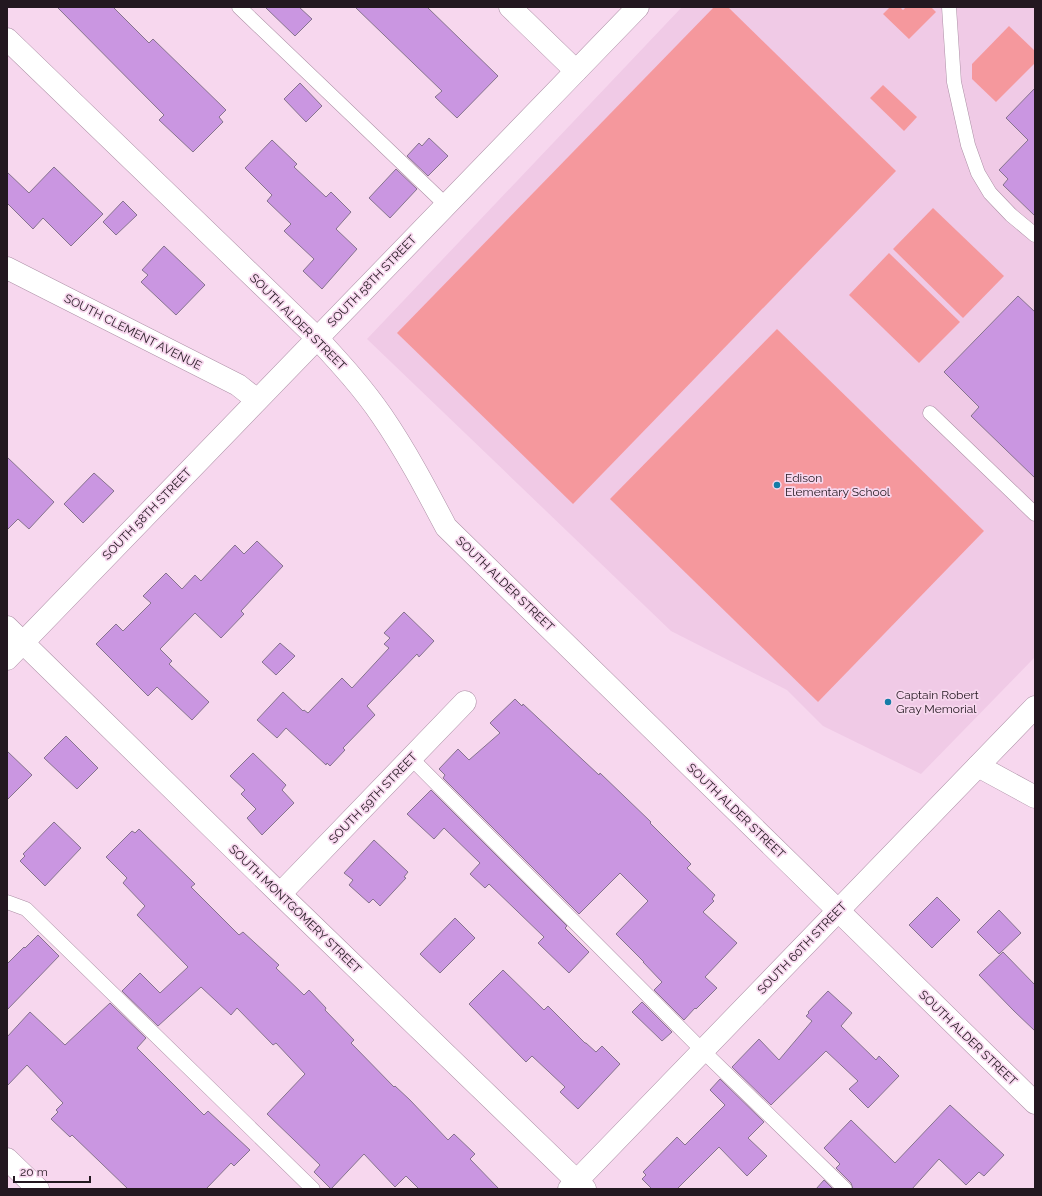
<svg xmlns="http://www.w3.org/2000/svg" width="1042" height="1196" font-family="Raleway,sans-serif">
<style>
.built{fill:#f0cae6}
.green{fill:#f5989d}
.building{fill:#ca96e1;stroke:#86738e}
.lines{fill:none;stroke-linecap:round;stroke-linejoin:round}
.service-casing{stroke:#ad90a6;stroke-width:15}
.minor-casing{stroke:#ad90a6;stroke-width:23}
.service{stroke:#fff;stroke-width:14}
.minor{stroke:#fff;stroke-width:22}
.poi-dot{fill:#167ca7;stroke:#f7d7ee;stroke-width:1.5}
.labels{text-anchor:middle;stroke-width:3.5;stroke-linejoin:round;paint-order:stroke}
.street-label{font-size:12px;fill:#231820;stroke:#f7d7ee}
.poi-label{font-size:12px;fill:#231820;stroke:#f7d7ee;text-anchor:start}
</style>
<rect width="100%" height="100%" fill="#f7d7ee"/>
<!-- built -->
<path class="built" d="M 682,7 L 1035,7 L 1035,657 L 921,774 L 823,726 L 787,690 L 671,631 L 367,339 Z"/>
<!-- green -->
<g class="green">
<path d="M 714,7 L 728,7 L 896,171 L 573,504 L 397,333 Z"/>
<path d="M 890,7 L 900,7 L 903,10 L 906,7 L 931,7 L 936,12 L 909,39 L 883,14 Z"/>
<path d="M 1009,26 L 1035,51 L 1035,63 L 996,102 L 972,79 L 972,64 Z"/>
<path d="M 883,85 L 917,117 L 904,131 L 870,98 Z"/>
<path d="M 933,208 L 1004,276 L 963,318 L 893,249 Z"/>
<path d="M 889,253 L 960,322 L 919,363 L 849,295 Z"/>
<path d="M 777,329 L 984,531 L 818,702 L 610,499 Z"/>
</g>
<!-- building -->
<g class="building">
<path d="M 57,7 L 113,7 L 149,43 L 153,39 L 226,110 L 219,117 L 223,122 L 193,152 L 159,120 L 164,115 Z"/>
<path d="M 265,7 L 299,7 L 312,19 L 295,36 Z"/>
<path d="M 355,7 L 427,7 L 498,76 L 457,118 L 435,97 L 442,91 Z"/>
<path d="M 300,83 L 322,106 L 306,122 L 284,99 Z"/>
<path d="M 1035,88 L 1035,216 L 1003,185 L 1008,179 L 999,170 L 1028,140 L 1006,118 Z"/>
<path d="M 429,138 L 448,156 L 428,176 L 407,156 L 419,143 L 422,146 Z"/>
<path d="M 272,140 L 297,164 L 294,167 L 326,197 L 331,192 L 351,212 L 336,229 L 357,249 L 322,289 L 303,271 L 314,259 L 284,231 L 291,224 L 267,201 L 272,195 L 245,168 Z"/>
<path d="M 54,167 L 103,214 L 71,246 L 43,218 L 33,229 L 7,203 L 7,172 L 29,193 Z"/>
<path d="M 396,169 L 417,189 L 390,218 L 369,198 Z"/>
<path d="M 123,201 L 137,215 L 116,235 L 103,222 Z"/>
<path d="M 164,246 L 205,285 L 176,315 L 141,282 L 148,275 L 142,270 Z"/>
<path d="M 1018,296 L 1035,312 L 1035,478 L 971,416 L 979,407 L 944,372 Z"/>
<path d="M 7,457 L 54,502 L 29,529 L 18,519 L 7,530 Z"/>
<path d="M 94,473 L 114,491 L 83,523 L 64,504 Z"/>
<path d="M 257,541 L 283,566 L 241,611 L 244,614 L 221,638 L 195,613 L 160,649 L 172,661 L 169,664 L 209,702 L 192,720 L 157,687 L 148,696 L 96,644 L 116,624 L 123,631 L 151,603 L 143,596 L 166,573 L 182,589 L 195,575 L 201,581 L 235,545 L 244,554 Z"/>
<path d="M 404,612 L 434,641 L 419,657 L 417,654 L 367,706 L 375,715 L 343,748 L 345,750 L 330,766 L 327,763 L 326,765 L 286,728 L 277,738 L 257,720 L 283,692 L 303,711 L 304,710 L 308,713 L 342,678 L 352,688 L 389,648 L 384,644 L 390,638 L 384,633 Z"/>
<path d="M 280,643 L 295,656 L 276,675 L 262,662 Z"/>
<path d="M 515,699 L 522,706 L 523,704 L 599,775 L 600,773 L 651,822 L 650,823 L 691,864 L 687,868 L 715,895 L 712,899 L 714,901 L 703,912 L 737,943 L 705,977 L 717,988 L 696,1009 L 695,1008 L 684,1020 L 654,990 L 662,982 L 643,962 L 644,962 L 616,934 L 648,901 L 620,873 L 579,914 L 443,778 L 445,775 L 439,769 L 458,749 L 469,760 L 500,733 L 490,723 Z"/>
<path d="M 66,736 L 98,768 L 77,789 L 44,758 Z"/>
<path d="M 7,751 L 32,775 L 7,800 Z"/>
<path d="M 253,753 L 286,785 L 282,790 L 294,803 L 262,835 L 247,818 L 256,809 L 241,794 L 245,790 L 230,776 Z"/>
<path d="M 431,790 L 567,926 L 565,928 L 589,952 L 569,973 L 538,943 L 544,937 L 489,884 L 485,888 L 470,874 L 480,863 L 444,828 L 434,839 L 407,814 Z"/>
<path d="M 54,822 L 81,848 L 45,886 L 20,861 L 25,856 L 23,854 Z"/>
<path d="M 139,829 L 195,884 L 191,887 L 239,935 L 243,932 L 279,965 L 276,968 L 304,995 L 309,990 L 326,1008 L 325,1010 L 354,1040 L 351,1043 L 394,1087 L 395,1086 L 410,1100 L 448,1140 L 454,1134 L 475,1154 L 470,1159 L 499,1189 L 419,1189 L 406,1176 L 395,1187 L 364,1154 L 331,1189 L 314,1172 L 320,1165 L 267,1114 L 305,1074 L 276,1043 L 273,1045 L 237,1008 L 231,1015 L 201,987 L 158,1026 L 122,991 L 140,973 L 160,993 L 188,967 L 137,915 L 145,906 L 123,883 L 127,878 L 106,857 L 132,831 L 135,833 Z"/>
<path d="M 374,840 L 408,872 L 404,877 L 406,878 L 380,906 L 373,899 L 369,903 L 349,885 L 353,880 L 344,873 Z"/>
<path d="M 937,897 L 960,920 L 932,948 L 909,925 Z"/>
<path d="M 999,910 L 1021,933 L 999,954 L 977,932 Z"/>
<path d="M 455,918 L 475,938 L 440,973 L 420,954 Z"/>
<path d="M 38,935 L 59,956 L 7,1010 L 7,964 L 24,947 L 25,948 Z"/>
<path d="M 1003,952 L 1035,985 L 1035,1031 L 1014,1011 L 979,975 Z"/>
<path d="M 503,970 L 544,1010 L 548,1006 L 585,1043 L 586,1043 L 596,1052 L 602,1046 L 620,1064 L 578,1109 L 560,1092 L 565,1087 L 532,1056 L 526,1062 L 469,1004 Z"/>
<path d="M 828,991 L 852,1013 L 841,1026 L 876,1060 L 879,1056 L 899,1076 L 868,1108 L 849,1089 L 858,1081 L 826,1051 L 771,1105 L 732,1067 L 759,1039 L 779,1060 L 812,1021 L 806,1016 L 809,1013 L 808,1012 Z"/>
<path d="M 642,1002 L 672,1032 L 662,1041 L 632,1012 Z"/>
<path d="M 110,1003 L 146,1038 L 137,1048 L 204,1115 L 208,1111 L 250,1150 L 234,1166 L 231,1163 L 206,1189 L 128,1189 L 72,1135 L 70,1137 L 51,1119 L 58,1112 L 56,1110 L 63,1103 L 27,1065 L 7,1086 L 7,1037 L 30,1012 L 65,1045 Z"/>
<path d="M 720,1079 L 764,1122 L 748,1138 L 767,1156 L 747,1176 L 719,1147 L 677,1189 L 652,1189 L 642,1179 L 646,1175 L 643,1172 L 677,1137 L 685,1145 L 725,1105 L 710,1090 Z"/>
<path d="M 950,1105 L 1004,1155 L 984,1176 L 979,1172 L 966,1185 L 939,1159 L 912,1189 L 853,1189 L 851,1183 L 836,1168 L 840,1164 L 824,1148 L 851,1120 L 895,1163 Z"/>
<path d="M 824,1180 L 833,1189 L 816,1189 Z"/>
</g>
<g class="lines">
<!-- service casing -->
<g class="service-casing">
<g id="service">
<path d="M 239,7 L 446,205"/>
<path d="M 949,7 L 954,82 L 968,145 L 978,173 L 990,193 L 1011,215 L 1035,235"/>
<path d="M 930,413 L 1035,514"/>
<path d="M 411,758 L 703,1051 L 845,1189"/>
<path d="M 7,902 L 26,909 L 313,1189"/>
</g>
</g>
<!-- minor casing -->
<g class="minor-casing">
<g id="minor">
<path d="M 510,7 L 576,71"/>
<path d="M 7,39 L 317,338 C 340,363 363,388 382,416 C 406,451 426,489 446,527 L 1035,1103"/>
<path d="M 7,268 L 238,385 L 257,400"/>
<path d="M 7,627 L 280,894 L 585,1189"/>
<path d="M 7,659 L 638,7"/>
<path d="M 978,766 L 1035,797"/>
<path d="M 280,894 L 465,702"/>
<path d="M 7,1159 L 38,1189"/>
<path d="M 569,1189 L 1035,707"/>
</g>
</g>
<!-- service -->
<use href="#service" class="service"/>
<!-- minor -->
<use href="#minor" class="minor"/>
</g>
<!-- markers -->
<g class="poi-dot">
<circle cx="777" cy="485" r="4"/>
<circle cx="888" cy="702" r="4"/>
</g>
<g class="labels">
<!-- street labels -->
<g class="street-label">
<text transform="translate(372 281) rotate(-46)" y="4">SOUTH 58TH STREET</text>
<text transform="translate(298 322) rotate(45)" y="4">SOUTH ALDER STREET</text>
<text transform="translate(133 332) rotate(27)" y="4">SOUTH CLEMENT AVENUE</text>
<text transform="translate(147 514) rotate(-46)" y="4">SOUTH 58TH STREET</text>
<text transform="translate(505 584) rotate(44)" y="4">SOUTH ALDER STREET</text>
<text transform="translate(373 798) rotate(-46)" y="4">SOUTH 59TH STREET</text>
<text transform="translate(736 811) rotate(44)" y="4">SOUTH ALDER STREET</text>
<text transform="translate(295 909) rotate(44)" y="4">SOUTH MONTGOMERY STREET</text>
<text transform="translate(802 948) rotate(-46)" y="4">SOUTH 60TH STREET</text>
<text transform="translate(968 1038) rotate(44)" y="4">SOUTH ALDER STREET</text>
</g>
<!-- poi labels -->
<g class="poi-label">
<text x="785" y="482">Edison<tspan x="785" dy="14">Elementary School</tspan></text>
<text x="896" y="699">Captain Robert<tspan x="896" dy="14">Gray Memorial</tspan></text>
</g>
</g>
<!-- border -->
<rect width="1042" height="1196" fill="none" stroke="#231820" stroke-width="16"/>
<!-- scale -->
<path d="M14 1176v6h76v-6" fill="none" stroke="#231820" stroke-width="2"/>
<text x="20" y="1176" font-size="12" fill="#231820" stroke="#f7d7ee" stroke-width="3" paint-order="stroke">20 m</text>
</svg>
